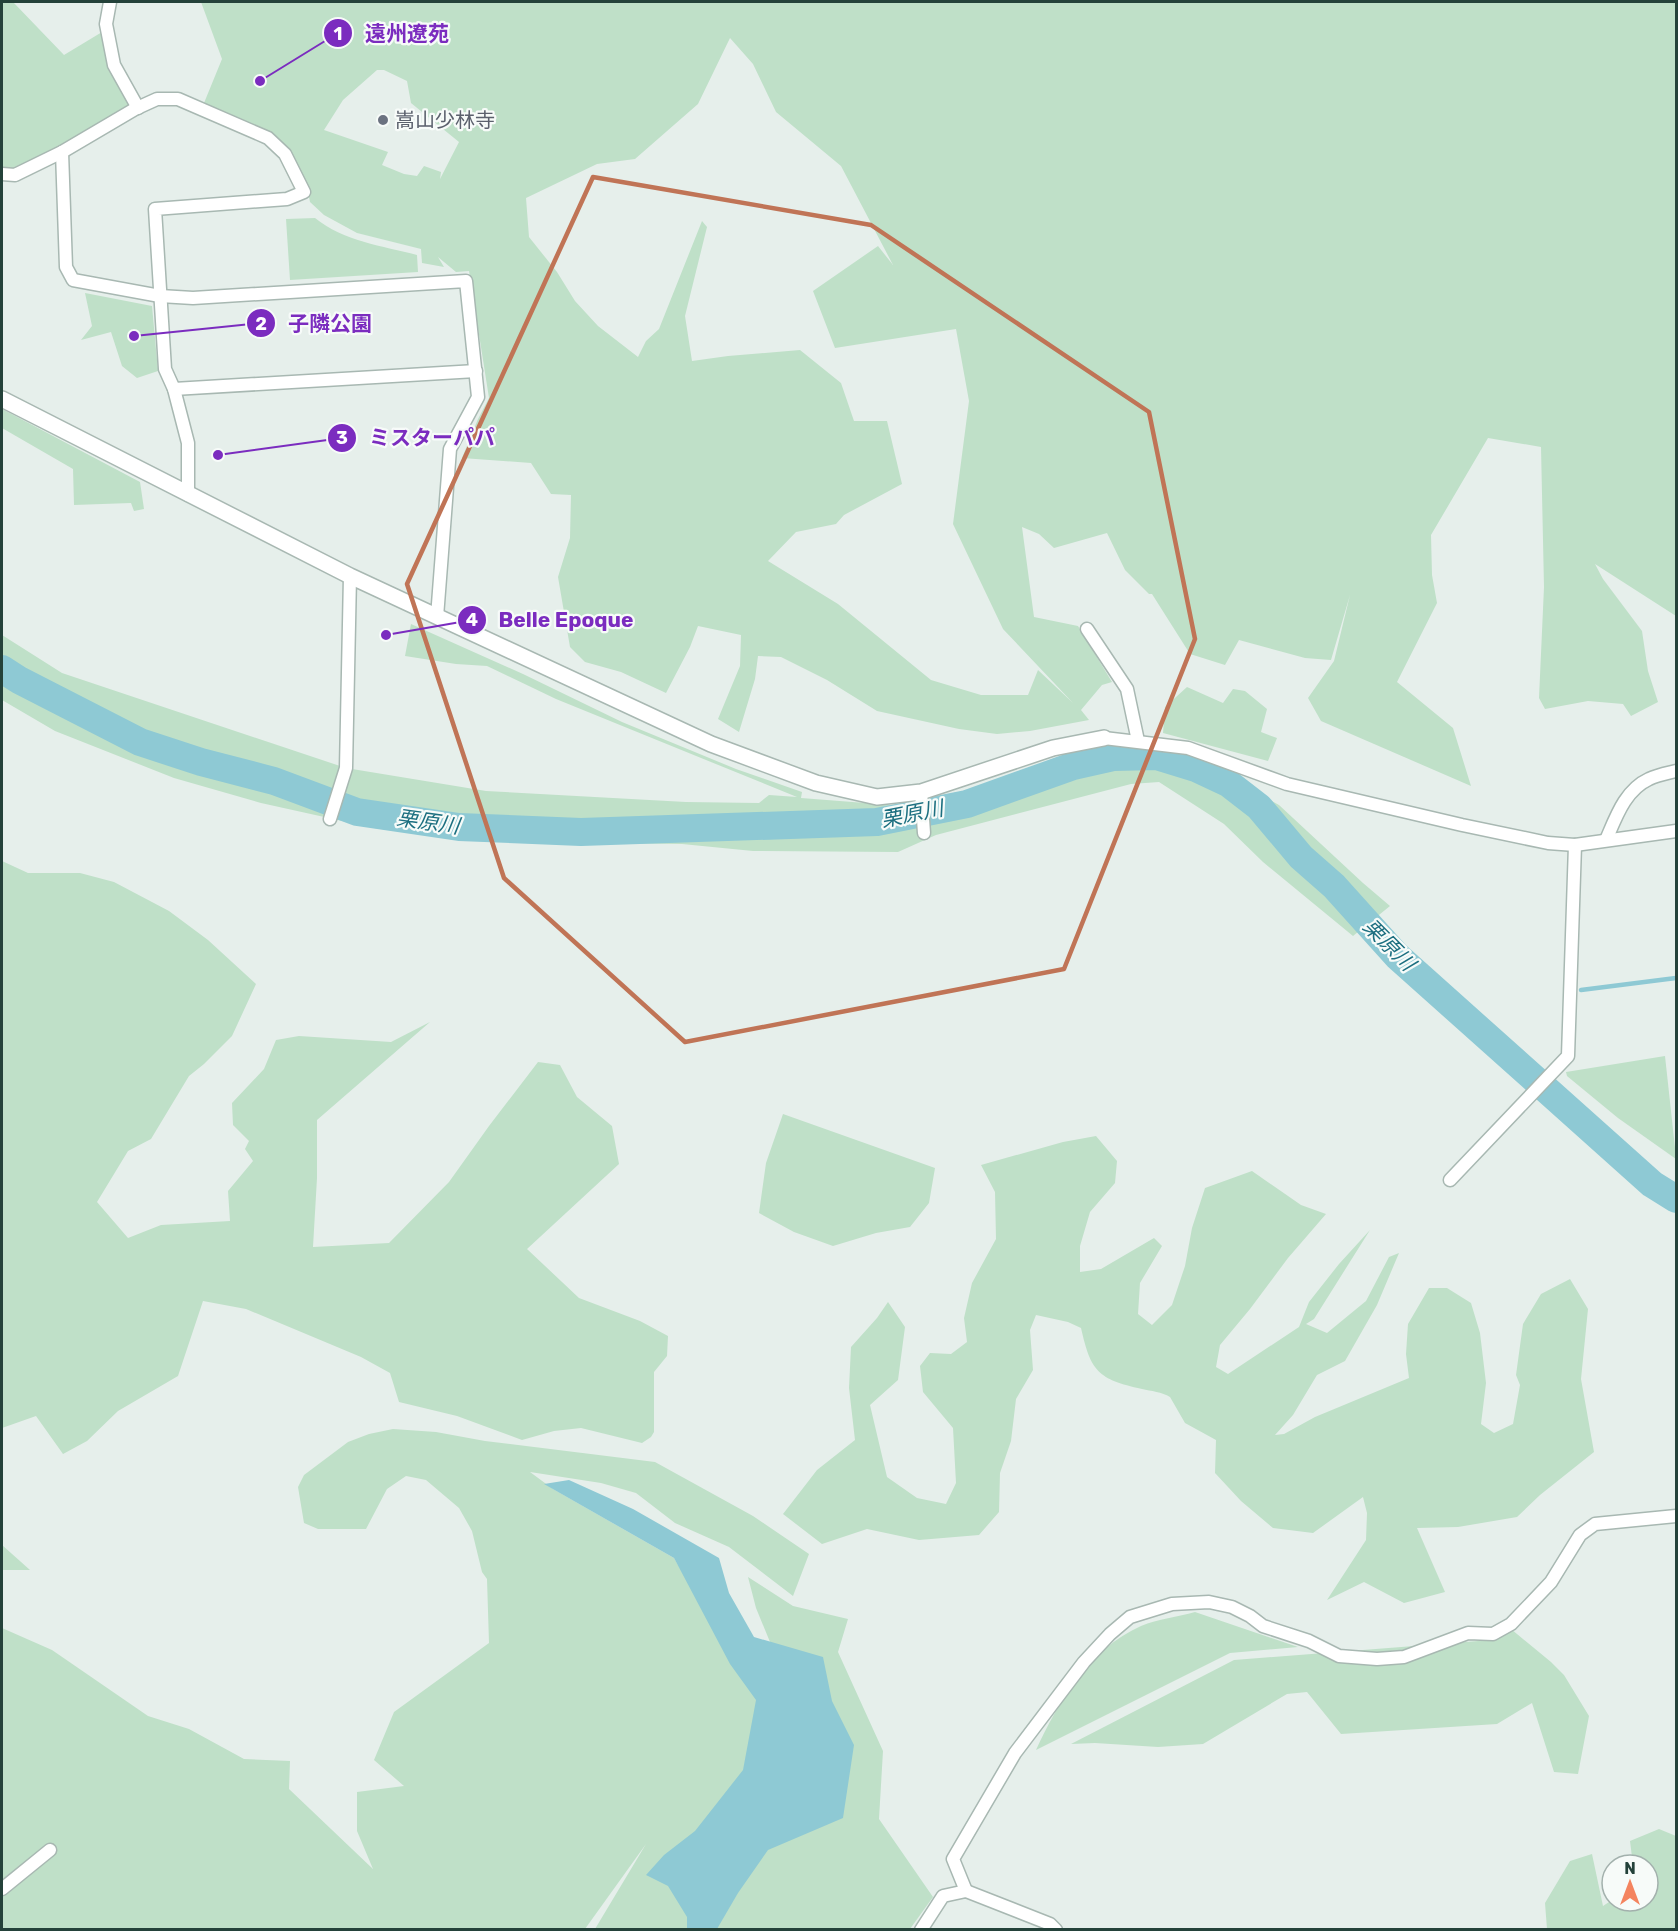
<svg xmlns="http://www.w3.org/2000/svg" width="1678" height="1931" font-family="Rubik,'Noto Sans JP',sans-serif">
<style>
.green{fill:#bfe0c8;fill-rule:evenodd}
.water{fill:#8ec9d4}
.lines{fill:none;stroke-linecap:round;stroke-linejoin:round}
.stream{stroke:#8ec9d4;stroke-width:4.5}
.river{stroke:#8ec9d4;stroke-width:28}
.minor-casing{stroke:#a8b8b2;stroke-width:15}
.tertiary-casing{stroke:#a8b8b2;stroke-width:18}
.minor{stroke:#fff;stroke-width:12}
.tertiary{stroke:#fff;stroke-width:15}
.marked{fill:none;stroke:#c07456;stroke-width:4.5;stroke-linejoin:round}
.worship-dot{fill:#6b7280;stroke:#f7fbf9;stroke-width:2}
.labels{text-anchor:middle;stroke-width:4.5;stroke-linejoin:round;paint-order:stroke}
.worship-label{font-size:20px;fill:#5b616d;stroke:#f7fbf9;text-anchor:start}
.water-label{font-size:21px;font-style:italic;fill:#1c6f80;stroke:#f7fbf9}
.leader{fill:none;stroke:#7b2cbf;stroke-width:2}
.callout-dot{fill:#7b2cbf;stroke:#f7fbf9;stroke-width:2}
.mark-label{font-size:18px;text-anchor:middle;font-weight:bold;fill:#fff}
.callout-label{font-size:21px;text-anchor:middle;font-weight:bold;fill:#7b2cbf;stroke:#f7fbf9;stroke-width:4.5;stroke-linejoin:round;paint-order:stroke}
</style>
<rect width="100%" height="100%" fill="#e6efeb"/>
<!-- green -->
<g class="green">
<path d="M 2,2 L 13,2 L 64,55 L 107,29 L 116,67 L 135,102 L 101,129 L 18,173 L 2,172 Z"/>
<path d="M 201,2 L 1676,2 L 1676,616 L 1595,564 L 1603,579 L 1642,631 L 1648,671 L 1658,702 L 1631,716 L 1623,704 L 1588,701 L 1545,709 L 1539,698 L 1544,587 L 1541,447 L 1488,438 L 1431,535 L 1432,575 L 1437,603 L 1397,682 L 1453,728 L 1471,786 L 1321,721 L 1308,698 L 1334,661 L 1350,595 L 1331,660 L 1305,658 L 1239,640 L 1225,665 L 1190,654 L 1152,594 L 1149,594 L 1125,570 L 1107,533 L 1054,548 L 1039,534 L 1022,527 L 1034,617 L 1078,626 L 1112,682 L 1102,685 L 1081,710 L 1089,720 L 1030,731 L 997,734 L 959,729 L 877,711 L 827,680 L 781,657 L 758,656 L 755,679 L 739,732 L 718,719 L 740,666 L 741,635 L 698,626 L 690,647 L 666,693 L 621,672 L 585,662 L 570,647 L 558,577 L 570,538 L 571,495 L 551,494 L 531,463 L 462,458 L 478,419 L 489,398 L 469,271 L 456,272 L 438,257 L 444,267 L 422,263 L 421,249 L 357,233 L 324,215 L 310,202 L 308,192 L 272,141 L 204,103 L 222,59 ZM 730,38 L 753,64 L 776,112 L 841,166 L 893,265 L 878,246 L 813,291 L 835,348 L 956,329 L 969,401 L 953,524 L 1003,629 L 1073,703 L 1038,670 L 1028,695 L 981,695 L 931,680 L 838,604 L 768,561 L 796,532 L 836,524 L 844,515 L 902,484 L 887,421 L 854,421 L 841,383 L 800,350 L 728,356 L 692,361 L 685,316 L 707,227 L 702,221 L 659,329 L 646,341 L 638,357 L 598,326 L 575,301 L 557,272 L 529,237 L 526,198 L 597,164 L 635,159 L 698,104 ZM 377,70 L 384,70 L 407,81 L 411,103 L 459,142 L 440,179 L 441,172 L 424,166 L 417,176 L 404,174 L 382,165 L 388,152 L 324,130 L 343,100 Z"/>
<path d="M 315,218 C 343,241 383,246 417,255 L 418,272 L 290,280 L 286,219 Z"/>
<path d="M 85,293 L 152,306 L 158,371 L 137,378 L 122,366 L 111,332 L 81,340 L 92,326 Z"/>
<path d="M 2,409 L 140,482 L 144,509 L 134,511 L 131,503 L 74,505 L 73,469 L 2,428 Z"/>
<path d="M 411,624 L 523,674 L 622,722 L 736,769 L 802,792 L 801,798 L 891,805 L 964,791 L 1073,754 L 1128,746 L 1164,751 L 1196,758 L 1279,805 L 1363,883 L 1390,906 L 1353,936 L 1263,862 L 1224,824 L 1159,782 L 1131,784 L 936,835 L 898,852 L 753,851 L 682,844 L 520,842 L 431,836 L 374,828 L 261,803 L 174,778 L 55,731 L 2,700 L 2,635 L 62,673 L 346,768 L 486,791 L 686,802 L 759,803 L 769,795 L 797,797 L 556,699 L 487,666 L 456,664 L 405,656 Z"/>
<path d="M 1187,687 L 1223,703 L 1233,689 L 1245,691 L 1267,709 L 1261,732 L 1277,738 L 1268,761 L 1163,733 L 1165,707 Z"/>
<path d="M 2,861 L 28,873 L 80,873 L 114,882 L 169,911 L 208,940 L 256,984 L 232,1036 L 204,1064 L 189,1076 L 151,1139 L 128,1151 L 97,1202 L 128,1238 L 161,1225 L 230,1221 L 228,1191 L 253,1161 L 245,1149 L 249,1141 L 233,1125 L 232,1103 L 264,1069 L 276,1040 L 299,1036 L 391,1042 L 430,1022 L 317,1120 L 317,1178 L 313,1247 L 389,1243 L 449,1182 L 489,1126 L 538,1062 L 560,1065 L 577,1097 L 612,1126 L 619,1164 L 527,1249 L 579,1298 L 640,1321 L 668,1336 L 667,1356 L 654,1372 L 654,1432 L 651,1437 L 642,1443 L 581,1428 L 554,1431 L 522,1440 L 457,1416 L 399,1402 L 390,1373 L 361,1357 L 246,1309 L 203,1301 L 178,1376 L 118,1411 L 87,1441 L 63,1454 L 36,1416 L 2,1428 Z"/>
<path d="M 1665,1056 L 1676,1157 L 1676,1159 L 1618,1118 L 1567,1076 L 1566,1072 Z"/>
<path d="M 783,1114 L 935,1168 L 929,1203 L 910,1227 L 876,1233 L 833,1246 L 794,1232 L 759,1213 L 766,1163 Z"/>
<path d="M 1096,1136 L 1117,1161 L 1115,1183 L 1090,1212 L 1080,1246 L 1080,1272 L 1101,1269 L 1154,1238 L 1162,1246 L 1140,1283 L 1138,1314 L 1152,1325 L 1172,1305 L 1185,1266 L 1192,1228 L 1205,1188 L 1252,1171 L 1301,1205 L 1326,1214 L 1288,1258 L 1250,1309 L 1220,1345 L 1216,1367 L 1228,1374 L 1299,1327 L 1309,1302 L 1339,1264 L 1370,1230 L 1314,1319 L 1306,1324 L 1327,1333 L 1366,1301 L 1389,1257 L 1399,1253 L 1377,1305 L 1345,1361 L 1317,1375 L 1293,1415 L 1275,1435 L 1284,1434 L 1315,1417 L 1409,1378 L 1406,1354 L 1408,1324 L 1429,1288 L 1447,1288 L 1471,1303 L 1480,1333 L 1486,1383 L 1481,1424 L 1494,1433 L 1513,1424 L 1520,1385 L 1516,1375 L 1523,1324 L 1541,1294 L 1570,1279 L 1588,1309 L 1581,1379 L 1594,1452 L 1540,1495 L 1517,1517 L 1458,1527 L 1417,1528 L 1445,1592 L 1404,1603 L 1364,1582 L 1327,1600 L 1366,1540 L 1367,1513 L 1363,1497 L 1313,1533 L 1273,1528 L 1241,1501 L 1215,1473 L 1216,1440 L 1185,1423 L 1170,1397 C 1162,1392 1151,1391 1142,1389 C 1098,1379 1091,1372 1081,1328 L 1068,1322 L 1036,1315 L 1030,1330 L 1033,1370 L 1016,1399 L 1011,1441 L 1000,1473 L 999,1512 L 979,1535 L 919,1540 L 867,1529 L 822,1544 L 783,1514 L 817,1470 L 855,1440 L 849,1388 L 851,1347 L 877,1318 L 888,1302 L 905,1327 L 898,1380 L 870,1405 L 887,1477 L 917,1498 L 946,1504 L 956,1483 L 953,1428 L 923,1392 L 920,1366 L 930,1353 L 951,1354 L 967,1342 L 964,1318 L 972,1283 L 996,1239 L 995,1192 L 981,1165 L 1063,1142 Z"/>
<path d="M 393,1429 L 436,1432 L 485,1441 L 655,1462 L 753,1516 L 809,1554 L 793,1596 L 729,1547 L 675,1523 L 636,1493 L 601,1483 L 530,1472 L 553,1489 L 674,1558 L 746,1682 L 770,1642 L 756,1608 L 748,1577 L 793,1606 L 848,1619 L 838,1652 L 883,1751 L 879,1819 L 933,1897 L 910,1929 L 595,1929 L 646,1844 L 585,1929 L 2,1929 L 2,1628 L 52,1650 L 148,1716 L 189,1729 L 244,1759 L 290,1761 L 289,1789 L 373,1869 L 357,1831 L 357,1792 L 404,1786 L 374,1760 L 394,1712 L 489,1643 L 487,1579 L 482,1572 L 472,1531 L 459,1508 L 426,1480 L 406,1476 L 387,1489 L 366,1529 L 318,1529 L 304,1523 L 298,1487 L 304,1475 L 348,1442 L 369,1434 Z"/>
<path d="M 2,1545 L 30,1570 L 2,1570 Z"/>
<path d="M 1195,1612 L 1298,1647 L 1230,1653 L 1036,1750 C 1059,1701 1089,1649 1141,1626 C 1158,1619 1178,1617 1195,1612 Z"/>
<path d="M 1511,1629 L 1551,1662 L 1564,1675 L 1589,1716 L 1578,1774 L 1554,1772 L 1532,1703 L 1497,1724 L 1341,1734 L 1307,1692 L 1287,1694 L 1203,1744 L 1158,1747 L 1095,1743 L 1071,1744 L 1234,1660 L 1491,1640 Z"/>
<path d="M 1659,1829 L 1676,1836 L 1676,1929 L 1547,1929 L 1545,1903 L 1570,1861 L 1592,1854 L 1603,1906 L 1612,1900 L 1648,1901 L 1648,1865 L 1633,1865 L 1630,1841 Z"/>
</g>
<!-- water -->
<path class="water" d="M 569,1480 L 633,1509 L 719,1558 L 729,1593 L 754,1637 L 823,1657 L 832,1701 L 854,1745 L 843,1818 L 768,1850 L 738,1893 L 717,1929 L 687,1929 L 687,1917 L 668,1886 L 646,1875 L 664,1855 L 695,1831 L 743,1770 L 756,1700 L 730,1664 L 674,1558 L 544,1484 Z"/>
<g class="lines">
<!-- stream -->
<path class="stream" d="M 1581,990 L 1676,978"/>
<!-- river -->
<path class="river" d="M 2,669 L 19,680 L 140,742 L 201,762 L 274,781 L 357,812 L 459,827 L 581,832 L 877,822 L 967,804 L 1073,766 L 1113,757 L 1157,756 L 1196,768 L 1228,783 L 1259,807 L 1301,857 L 1334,886 L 1397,956 L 1652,1184 L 1676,1199"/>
<!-- minor casing -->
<g class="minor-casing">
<g id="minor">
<path d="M 110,2 L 106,24 L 114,65 L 138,108"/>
<path d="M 62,152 L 66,267 L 73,280 L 160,296 L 193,298 L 466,281 L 478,397 L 450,449 L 437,617"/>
<path d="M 2,174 L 15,175 L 62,152 L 135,109 L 157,99 L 178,99 L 268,138 L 285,154 L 304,192 L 287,199 L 155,209 L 165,369 L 174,389 L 188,443 L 188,495"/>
<path d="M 174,389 L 476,371"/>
<path d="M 1087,629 L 1127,689 L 1138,741"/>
<path d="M 1104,738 L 1188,748 L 1287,784 L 1462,825 L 1548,843 L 1575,845 L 1676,831"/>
<path d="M 921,792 L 924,833"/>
<path d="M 330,819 L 346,768 L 350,576"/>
<path d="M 1606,840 C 1616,817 1625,790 1649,779 C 1657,775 1668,773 1676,771"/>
<path d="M 1450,1180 L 1568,1056 L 1575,845"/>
<path d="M 2,1889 L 50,1850"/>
<path d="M 966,1891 L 953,1859 L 1015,1753 L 1084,1662 L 1110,1634 L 1130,1617 L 1172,1604 L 1209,1602 L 1232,1607 L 1250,1616 L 1263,1626 L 1309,1641 L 1339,1656 L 1377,1659 L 1404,1657 L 1468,1633 L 1493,1634 L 1511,1624 L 1551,1582 L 1580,1535 L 1595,1524 L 1676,1516"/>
<path d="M 921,1930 L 943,1896 L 966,1891 L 1050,1924 L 1056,1930"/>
</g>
</g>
<!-- tertiary casing -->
<g class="tertiary-casing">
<path id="tertiary" d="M 2,399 L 350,576 L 711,744 L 816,783 L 877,797 L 921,792 L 1053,748 L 1104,738"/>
</g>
<!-- minor -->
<use href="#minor" class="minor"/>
<!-- tertiary -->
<use href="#tertiary" class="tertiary"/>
</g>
<!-- marked area -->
<path class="marked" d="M 593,177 L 871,225 L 1149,412 L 1195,639 L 1064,969 L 685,1042 L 504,878 L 407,584 Z"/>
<!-- markers -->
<circle class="worship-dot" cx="383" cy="120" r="6"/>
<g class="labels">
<!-- worship labels -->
<g class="worship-label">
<text x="395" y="127">嵩山少林寺</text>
</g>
<!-- water labels -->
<g class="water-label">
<text transform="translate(912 814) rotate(-11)" y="7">栗原川</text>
<text transform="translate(428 822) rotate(8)" y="7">栗原川</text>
<text transform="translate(1389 945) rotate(45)" y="7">栗原川</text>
</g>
</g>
<!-- callouts -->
<path class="leader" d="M260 81L338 33M134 336L261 323M218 455L342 438M386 635L472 620"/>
<g class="callout-dot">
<circle cx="260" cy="81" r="6"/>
<circle cx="134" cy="336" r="6"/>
<circle cx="218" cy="455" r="6"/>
<circle cx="386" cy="635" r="6"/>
<circle cx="338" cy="33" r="15"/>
<circle cx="261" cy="323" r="15"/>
<circle cx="342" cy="438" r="15"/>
<circle cx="472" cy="620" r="15"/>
</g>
<g class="mark-label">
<text x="338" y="40">1</text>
<text x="261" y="330">2</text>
<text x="342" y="444">3</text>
<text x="472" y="626">4</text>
</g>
<g class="callout-label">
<text x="407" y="41">遠州遼苑</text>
<text x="330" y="331">子隣公園</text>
<text x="432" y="445">ミスターパパ</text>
<text x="566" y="627">Belle Epoque</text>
</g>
<!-- border -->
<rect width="1678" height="1931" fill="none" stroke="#24423a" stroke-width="6"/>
<!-- north arrow -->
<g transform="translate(1630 1883)"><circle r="28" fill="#f7fbf9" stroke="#a3b1ad" stroke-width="1.5"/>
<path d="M0-4.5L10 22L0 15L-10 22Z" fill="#f4845f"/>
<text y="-9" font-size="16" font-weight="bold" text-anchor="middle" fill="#24423a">N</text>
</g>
</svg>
